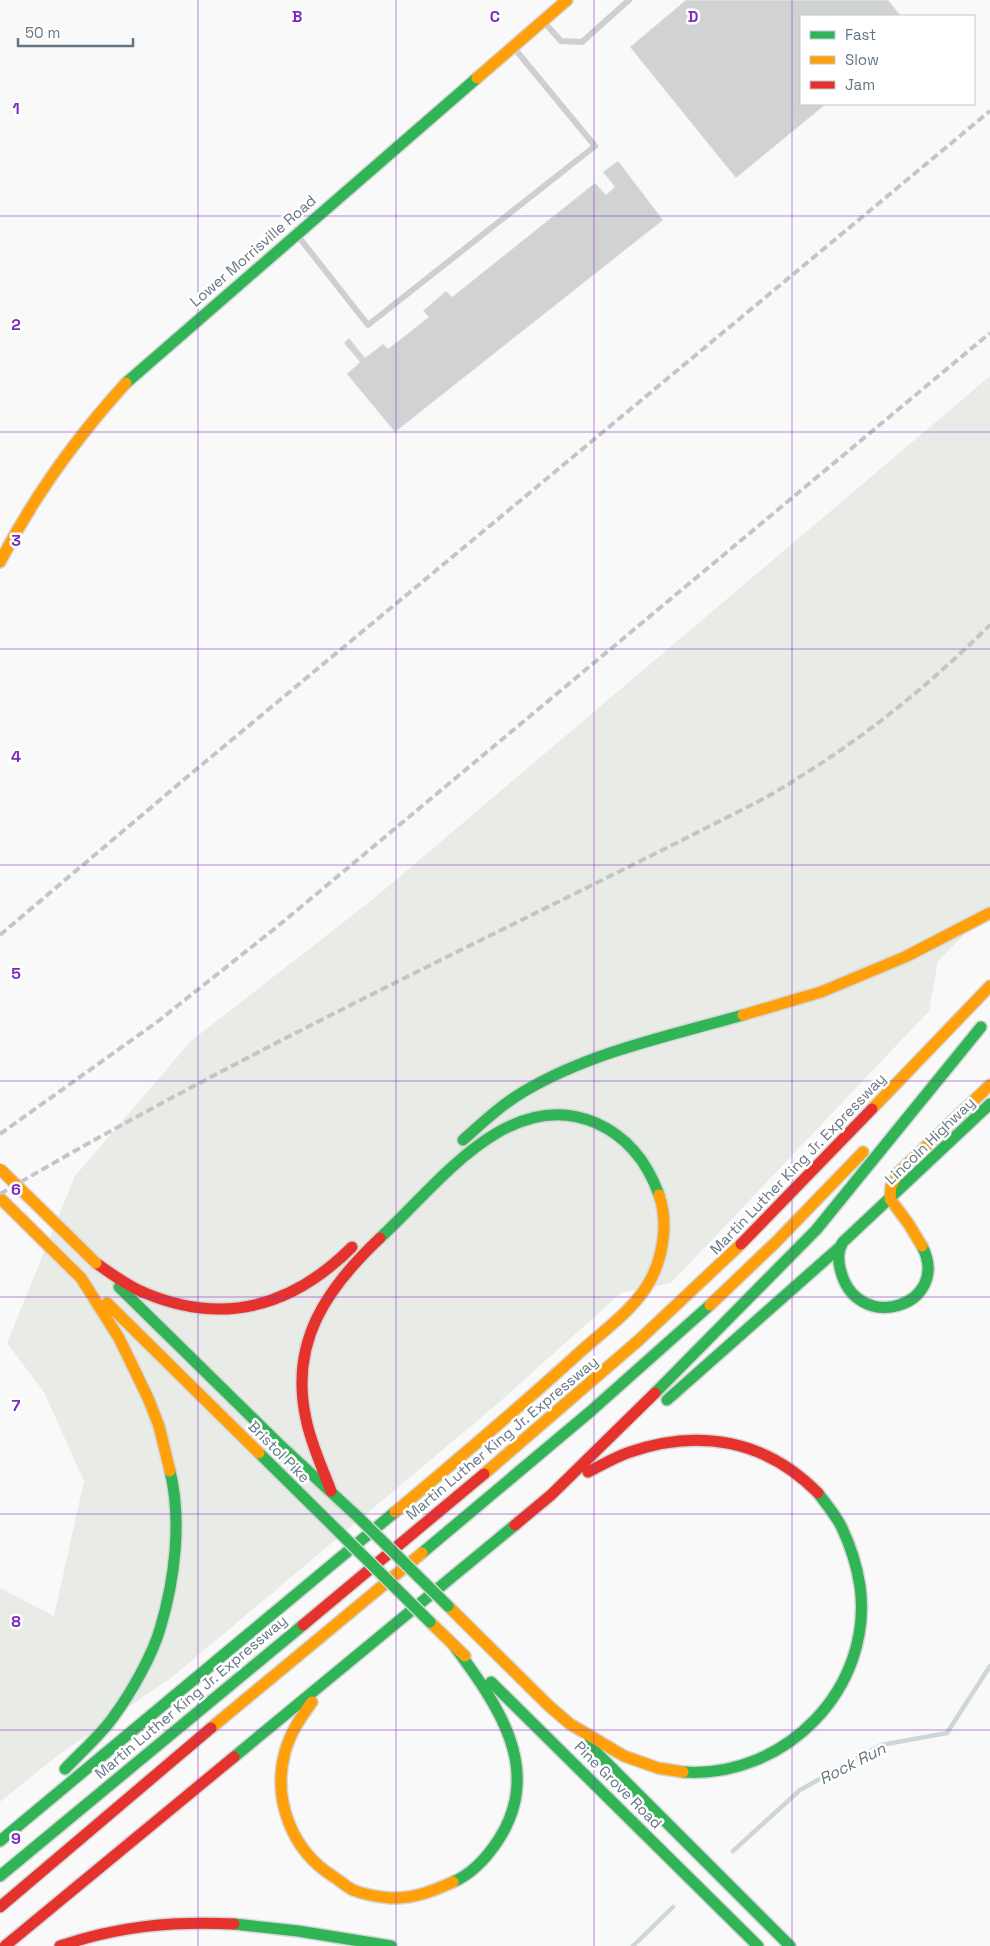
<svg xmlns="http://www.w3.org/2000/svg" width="990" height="1946" font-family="'Space Grotesk',sans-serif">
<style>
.green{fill:#e8ebe6}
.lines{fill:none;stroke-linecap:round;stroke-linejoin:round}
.stream{stroke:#ced6d9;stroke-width:4.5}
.building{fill:#d0d2d3;stroke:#e8e8e8}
.fast-casing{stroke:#d5d6d7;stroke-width:14}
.slow-casing{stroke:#d5d6d7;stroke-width:14}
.jam-casing{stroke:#d5d6d7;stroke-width:14}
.lane{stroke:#cecfd0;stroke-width:6}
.fast{stroke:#30b455;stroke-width:11}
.slow{stroke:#ff9f0a;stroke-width:11}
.jam{stroke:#e5322d;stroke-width:11}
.rail{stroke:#c3c5c6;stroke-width:4;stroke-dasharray:8 4;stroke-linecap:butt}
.fast-bridge-casing{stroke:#d5d6d6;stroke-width:14;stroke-linecap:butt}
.slow-bridge-casing{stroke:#d5d6d6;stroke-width:14;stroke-linecap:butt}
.fast-bridge{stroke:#30b455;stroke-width:11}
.slow-bridge{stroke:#ff9f0a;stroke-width:11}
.grid{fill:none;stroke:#7b2cbf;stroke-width:1;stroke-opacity:0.55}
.labels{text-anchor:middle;stroke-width:5;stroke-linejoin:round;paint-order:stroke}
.street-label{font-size:15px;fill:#657683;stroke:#fff}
.water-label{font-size:16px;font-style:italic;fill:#60757c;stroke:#fff}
.grid-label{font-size:16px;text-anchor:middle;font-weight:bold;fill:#7b2cbf;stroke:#fff;stroke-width:5;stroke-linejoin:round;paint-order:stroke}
</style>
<rect width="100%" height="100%" fill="#f9f9f9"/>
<!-- green -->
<path class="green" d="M 990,376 L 990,909 L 938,961 L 929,1011 L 671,1283 L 621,1293 L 496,1405 L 172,1677 L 57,1756 L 0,1802 L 0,1588 L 54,1616 L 84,1481 L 44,1392 L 7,1343 L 75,1176 L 191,1041 L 372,900 Z"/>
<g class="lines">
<!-- stream -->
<g class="stream">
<path d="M 733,1851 L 800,1790 L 881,1745 L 947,1733 L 990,1666"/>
<path d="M 633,1946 L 673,1907"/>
</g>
</g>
<!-- building -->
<g class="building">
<path d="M 686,0 L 888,0 L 901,16 L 801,16 L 801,104 L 826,104 L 736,178 L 630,47 Z"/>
<path d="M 618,161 L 663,220 L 395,432 L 347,374 L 360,362 L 344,343 L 349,338 L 365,358 L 383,344 L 388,349 L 429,317 L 423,311 L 446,291 L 452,297 L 595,183 L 606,195 L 615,187 L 603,172 Z"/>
</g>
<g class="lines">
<!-- fast casing -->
<g class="fast-casing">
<g id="fast">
<path d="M 126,383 L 477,78"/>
<path d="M 463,1140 C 482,1123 501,1105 523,1092 C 590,1052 669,1036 743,1015"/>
<path d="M 380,1238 C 437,1186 508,1085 596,1123 C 628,1137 648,1164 659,1195"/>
<path d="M 922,1246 C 953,1306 855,1337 840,1268 C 838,1260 838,1249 843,1242 L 990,1104"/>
<path d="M 119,1287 L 280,1445 L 358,1517"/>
<path d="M 655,1393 L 816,1230 L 981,1027"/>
<path d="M 667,1400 L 841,1246"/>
<path d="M 259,1453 L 340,1533"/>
<path d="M 422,1553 L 591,1411 L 710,1305"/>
<path d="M 491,1682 L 758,1946"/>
<path d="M 588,1744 L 790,1946"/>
<path d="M 234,1757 L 515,1525"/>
<path d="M 65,1769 C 81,1752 101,1735 114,1716 C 131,1693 152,1656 160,1629 C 175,1579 182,1521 170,1471"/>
<path d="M 683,1772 C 785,1779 874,1688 860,1586 C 857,1567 850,1545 842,1528 C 836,1515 826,1504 818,1493"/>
<path d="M 0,1841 L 395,1512"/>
<path d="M 0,1876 L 303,1625"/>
<path d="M 453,1882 C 472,1874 488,1856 499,1839 C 544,1769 497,1704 455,1647"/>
<path d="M 234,1924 L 298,1931 L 391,1946"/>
</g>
</g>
<!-- slow casing -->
<g class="slow-casing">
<g id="slow">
<path d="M 477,78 L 567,0"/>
<path d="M 0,562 C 34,496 76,438 126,383"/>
<path d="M 743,1015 L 821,992 L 905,957 L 990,913"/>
<path d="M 872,1109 L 990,986"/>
<path d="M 0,1198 L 81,1278 L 119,1338 L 148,1398 L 159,1426 L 170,1471"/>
<path d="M 922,1246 L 908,1223 L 890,1199 L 891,1186 L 899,1172 L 990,1085"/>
<path d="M 107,1303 L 259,1453"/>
<path d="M 710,1305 L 776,1242 L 863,1152"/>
<path d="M 484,1474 L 639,1340 L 741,1244"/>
<path d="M 395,1512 C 457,1460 519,1408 579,1353 C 604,1330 637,1308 652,1277 C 664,1252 668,1221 659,1195"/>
<path d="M 448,1606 L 549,1706 L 570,1724 L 624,1756 L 658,1768 L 683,1772"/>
<path d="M 430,1622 L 465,1656"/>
<path d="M 312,1702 C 301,1717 290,1733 285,1752 C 272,1800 292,1851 334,1877 C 340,1881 347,1887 353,1890 C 363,1894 380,1897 390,1898 C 413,1899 433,1891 453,1882"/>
<path d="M 211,1728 L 422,1553"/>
</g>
</g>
<!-- jam casing -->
<g class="jam-casing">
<g id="jam">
<path d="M 741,1244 L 872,1109"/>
<path d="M 96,1263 C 112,1274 127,1286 145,1293 C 224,1326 293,1306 352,1247"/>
<path d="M 588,1472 C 602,1465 615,1457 630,1452 C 699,1428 766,1440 818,1493"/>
<path d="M 331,1491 C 322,1467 311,1444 306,1419 C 289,1342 327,1288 380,1238"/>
<path d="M 515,1525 L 551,1495 L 655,1393"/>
<path d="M 303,1625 L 484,1474"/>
<path d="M 0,1907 L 211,1728"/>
<path d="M 5,1946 L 234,1757"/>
<path d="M 60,1946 C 119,1926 172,1921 234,1924"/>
</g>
</g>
<!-- lane -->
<g class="lane">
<path d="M 544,22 L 561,41 L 582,42 L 629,0"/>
<path d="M 298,236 L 368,325 L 595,146 L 514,48"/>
</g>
<!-- fast -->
<use href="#fast" class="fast"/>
<!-- slow -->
<use href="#slow" class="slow"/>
<!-- jam -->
<use href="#jam" class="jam"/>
<!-- rail -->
<g class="rail">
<path d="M 0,935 L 193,772 L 990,111"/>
<path d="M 0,1134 L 157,1022 L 278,926 L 990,333"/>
<path d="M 0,1194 C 248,1048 510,929 765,798 C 851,748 919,695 990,625"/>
</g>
<!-- fast-bridge casing -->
<g class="fast-bridge-casing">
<g id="fast-bridge">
<path d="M 358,1517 L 448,1606"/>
<path d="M 340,1533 L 430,1622"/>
</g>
</g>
<!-- slow-bridge casing -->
<g class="slow-bridge-casing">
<path id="slow-bridge" d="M 0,1169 L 96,1263"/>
</g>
<!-- fast-bridge -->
<use href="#fast-bridge" class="fast-bridge"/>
<!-- slow-bridge -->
<use href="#slow-bridge" class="slow-bridge"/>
</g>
<!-- grid -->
<path class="grid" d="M 198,0 L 198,1946M 396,0 L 396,1946M 594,0 L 594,1946M 792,0 L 792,1946M 0,216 L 990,216M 0,432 L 990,432M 0,649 L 990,649M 0,865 L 990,865M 0,1081 L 990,1081M 0,1297 L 990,1297M 0,1514 L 990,1514M 0,1730 L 990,1730"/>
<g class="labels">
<!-- street labels -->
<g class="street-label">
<text transform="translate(253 251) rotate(-41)" y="5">Lower Morrisville Road</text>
<text transform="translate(930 1141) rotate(-44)" y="5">Lincoln Highway</text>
<text transform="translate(798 1164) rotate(-46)" y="5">Martin Luther King Jr. Expressway</text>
<text transform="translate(502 1438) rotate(-40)" y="5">Martin Luther King Jr. Expressway</text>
<text transform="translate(279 1452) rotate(45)" y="5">Bristol Pike</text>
<text transform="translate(191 1697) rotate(-40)" y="5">Martin Luther King Jr. Expressway</text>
<text transform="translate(618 1785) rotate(45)" y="5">Pine Grove Road</text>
</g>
<!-- water labels -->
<g class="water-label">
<text transform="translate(852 1763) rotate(-27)" y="6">Rock Run</text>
</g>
</g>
<g class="grid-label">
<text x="297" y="22">B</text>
<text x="495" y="22">C</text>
<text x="693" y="22">D</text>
<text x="16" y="114">1</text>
<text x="16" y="330">2</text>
<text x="16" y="546">3</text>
<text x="16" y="762">4</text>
<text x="16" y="979">5</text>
<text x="16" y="1195">6</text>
<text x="16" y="1411">7</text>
<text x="16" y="1627">8</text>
<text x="16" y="1844">9</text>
</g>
<!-- legend -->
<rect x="800" y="15" width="175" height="90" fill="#ffffff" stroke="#c1c8cd"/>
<rect x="810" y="31" width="25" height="8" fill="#30b455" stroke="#c1c8cd"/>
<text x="845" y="40" font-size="15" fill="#657683">Fast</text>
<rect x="810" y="56" width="25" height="8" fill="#ff9f0a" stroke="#c1c8cd"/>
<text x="845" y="65" font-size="15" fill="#657683">Slow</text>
<rect x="810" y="81" width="25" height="8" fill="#e5322d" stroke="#c1c8cd"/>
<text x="845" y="90" font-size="15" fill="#657683">Jam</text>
<!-- scale -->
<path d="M18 38v8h115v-8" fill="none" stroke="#657683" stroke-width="2.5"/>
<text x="25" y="38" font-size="15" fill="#657683" stroke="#ffffff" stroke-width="4" paint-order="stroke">50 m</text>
</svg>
